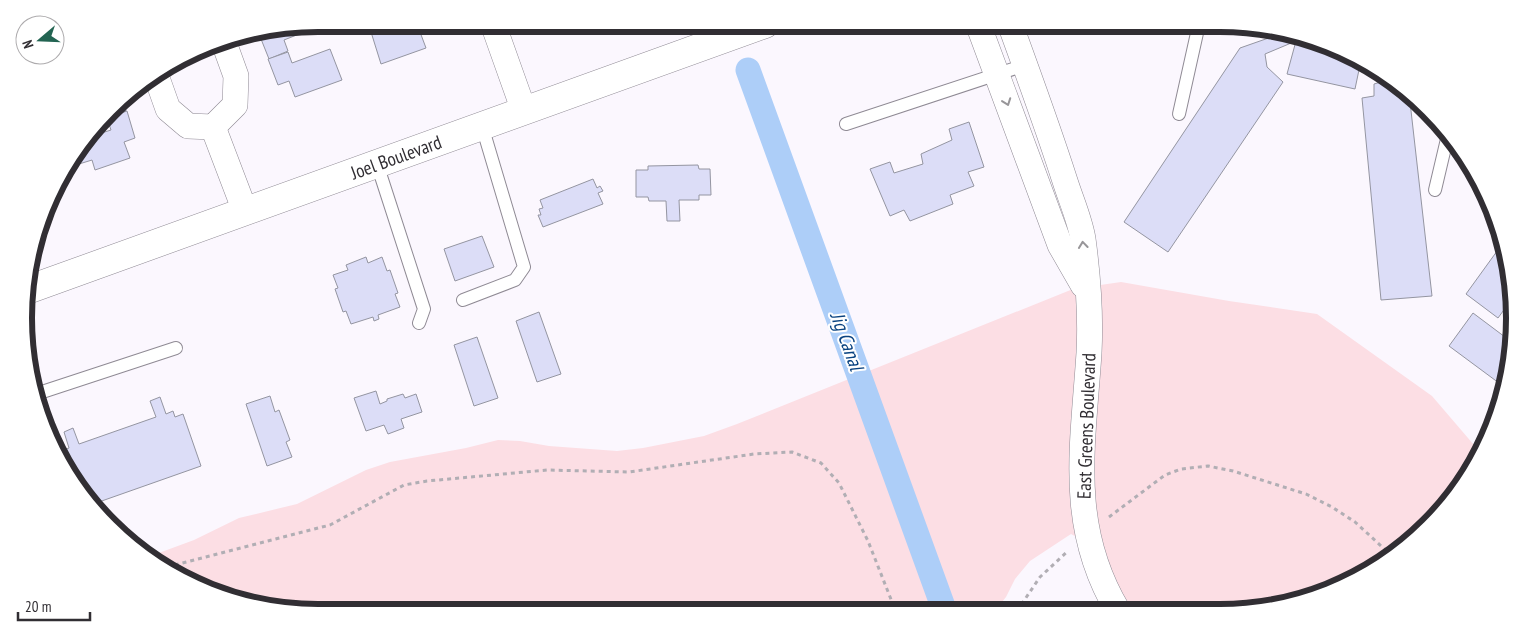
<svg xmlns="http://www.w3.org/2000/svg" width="1539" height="637" font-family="'PT Sans Narrow',sans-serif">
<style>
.green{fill:#fcdee4}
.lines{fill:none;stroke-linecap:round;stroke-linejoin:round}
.canal{stroke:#adcef8;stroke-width:25}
.building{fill:#dcddf7;stroke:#9495a1}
.service-casing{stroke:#8f8a94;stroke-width:14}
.minor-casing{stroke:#8f8a94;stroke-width:26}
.secondary-casing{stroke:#8f8a94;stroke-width:29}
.path{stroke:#b1aeb4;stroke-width:3;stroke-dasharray:4 4;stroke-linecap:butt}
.service{stroke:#fff;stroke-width:12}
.minor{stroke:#fff;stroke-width:25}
.secondary{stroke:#fff;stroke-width:28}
.oneway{stroke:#989699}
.labels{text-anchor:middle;stroke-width:4;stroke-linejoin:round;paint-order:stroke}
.street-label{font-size:19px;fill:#312e33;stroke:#fff}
.water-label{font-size:20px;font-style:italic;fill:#0a4380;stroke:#fff}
.rim{fill:none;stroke:#312e33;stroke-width:6}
</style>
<rect width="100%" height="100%" fill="#fbf7fe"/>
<!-- green -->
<path class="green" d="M 1121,282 L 1229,301 L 1317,314 L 1432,396 L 1480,452 L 1465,482 L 1415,540 L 1334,591 L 1259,611 L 1112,611 L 1082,540 L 1071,534 L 1030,561 L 1015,579 L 1006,597 L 995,611 L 319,613 L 224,598 L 148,557 L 194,540 L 239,518 L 297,504 L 366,470 L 390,462 L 466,448 L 498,440 L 520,441 L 549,446 L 617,451 L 643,448 L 704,436 L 737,424 L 1073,289 Z"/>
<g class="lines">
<!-- canal -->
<path class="canal" d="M 748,70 L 945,612"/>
</g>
<!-- building -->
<g class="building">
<path d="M 321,24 L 322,25 L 284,40 L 288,51 L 269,59 L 259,34 Z"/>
<path d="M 395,24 L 422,24 L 424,30 L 420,32 L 426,48 L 381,64 L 371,32 Z"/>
<path d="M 1280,34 L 1315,39 L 1360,65 L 1355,89 L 1287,74 L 1296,41 L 1265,54 L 1267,67 L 1283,82 L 1168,252 L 1124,222 L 1240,48 Z"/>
<path d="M 330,49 L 342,80 L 295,97 L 289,81 L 278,85 L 268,59 L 288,52 L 292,63 Z"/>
<path d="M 1374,74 L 1409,93 L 1432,296 L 1381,300 L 1362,98 L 1374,96 L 1374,84 L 1381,82 Z"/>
<path d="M 122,99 L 126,111 L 108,117 Z"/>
<path d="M 127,111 L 135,138 L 124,142 L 130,158 L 95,170 L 92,160 L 79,164 L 76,155 L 92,136 L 111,130 L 107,118 Z"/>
<path d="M 969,122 L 984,167 L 968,172 L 974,186 L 950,195 L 953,204 L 910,221 L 904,210 L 890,216 L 870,169 L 890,162 L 894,173 L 923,164 L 921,154 L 952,140 L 949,129 Z"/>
<path d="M 698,165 L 699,169 L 710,169 L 711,195 L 699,195 L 699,200 L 679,200 L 680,221 L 667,221 L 666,201 L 649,201 L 648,197 L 636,197 L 636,170 L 648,170 L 648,166 Z"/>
<path d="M 593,179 L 597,188 L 600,186 L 603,191 L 598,193 L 603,204 L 543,227 L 538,215 L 541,215 L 539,209 L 543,208 L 540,200 Z"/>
<path d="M 482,236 L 494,267 L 455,281 L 444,249 Z"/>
<path d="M 1500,247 L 1514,296 L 1498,318 L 1466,294 Z"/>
<path d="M 366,257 L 368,263 L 382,257 L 387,271 L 390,270 L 398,293 L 395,294 L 400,307 L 378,315 L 379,319 L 374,321 L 373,317 L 351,324 L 346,311 L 343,312 L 335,289 L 338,288 L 333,275 L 348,270 L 346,265 Z"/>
<path d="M 539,312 L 561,374 L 537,382 L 516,321 Z"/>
<path d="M 1473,313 L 1509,340 L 1503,386 L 1449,346 Z"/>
<path d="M 477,337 L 498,398 L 474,406 L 454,345 Z"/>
<path d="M 376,391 L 380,404 L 387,401 L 387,399 L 403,394 L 405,398 L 416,394 L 422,412 L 401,419 L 404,428 L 388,434 L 384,425 L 366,431 L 354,398 Z"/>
<path d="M 270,396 L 275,412 L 279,410 L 290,440 L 286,442 L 292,457 L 267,466 L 246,404 Z"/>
<path d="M 160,397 L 166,414 L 173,411 L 175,417 L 183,414 L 201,466 L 96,503 L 63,466 L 60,457 L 64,456 L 62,451 L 69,448 L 64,432 L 73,428 L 79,444 L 156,417 L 150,401 Z"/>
</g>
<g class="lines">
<!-- service casing -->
<g class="service-casing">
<g id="service">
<path d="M 1179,114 L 1199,24"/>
<path d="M 846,124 L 1025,65"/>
<path d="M 377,164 L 424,309 L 419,323"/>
<path d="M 1435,190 L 1447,139"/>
<path d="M 463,300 L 515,280 L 524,267 L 482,126"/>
<path d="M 36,394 L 176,348"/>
</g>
</g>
<!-- minor casing -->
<g class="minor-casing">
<g id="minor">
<path d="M 493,24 L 524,111"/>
<path d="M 978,24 L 1060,245 L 1083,285"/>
<path d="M 1010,24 C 1029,76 1048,128 1065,181 C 1071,200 1080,220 1083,239 C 1088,276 1091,315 1089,353 C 1083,446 1067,526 1118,611"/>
<path d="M 157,78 L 168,109 L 188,126 L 213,127 L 235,105 L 236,76 L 223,40"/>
<path d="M 213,127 L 245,211"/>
</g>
</g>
<!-- secondary casing -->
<g class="secondary-casing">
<path id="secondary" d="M 27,290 L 765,24"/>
</g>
<!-- path -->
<g class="path">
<path d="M 1109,517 L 1165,475 L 1181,469 L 1208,466 L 1233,471 L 1306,494 L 1332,507 L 1355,522 L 1391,555"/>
<path d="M 167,567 L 330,525 L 404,485 L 427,481 L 547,470 L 629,472 L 754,454 L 792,452 L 821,463 L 839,483 L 868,541 L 896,612"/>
<path d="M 1017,611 L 1040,577 L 1068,551"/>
</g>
<!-- service -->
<use href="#service" class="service"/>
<!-- minor -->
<use href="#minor" class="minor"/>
<!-- secondary -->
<use href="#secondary" class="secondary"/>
</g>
<!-- one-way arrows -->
<defs><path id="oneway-chevron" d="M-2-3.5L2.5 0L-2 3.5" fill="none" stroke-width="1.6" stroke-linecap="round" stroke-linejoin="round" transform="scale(1.25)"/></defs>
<g class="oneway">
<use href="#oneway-chevron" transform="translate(1007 102) rotate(70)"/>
<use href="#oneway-chevron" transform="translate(1083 245) rotate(-96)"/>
</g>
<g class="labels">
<!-- street labels -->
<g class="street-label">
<text transform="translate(396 157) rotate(-20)" y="7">Joel Boulevard</text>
<text transform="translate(1086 426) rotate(-88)" y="7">East Greens Boulevard</text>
</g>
<!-- water labels -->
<g class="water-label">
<text transform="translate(847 341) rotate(70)" y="7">Jig Canal</text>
</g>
</g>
<!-- crop -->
<path d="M0 0H1539V637H0ZM318 32H1220A286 286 0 0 1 1506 318V318A286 286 0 0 1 1220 604H318A286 286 0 0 1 32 318V318A286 286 0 0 1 318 32Z" fill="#fff" fill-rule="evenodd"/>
<path class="rim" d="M318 32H1220A286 286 0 0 1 1506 318V318A286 286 0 0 1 1220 604H318A286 286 0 0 1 32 318V318A286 286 0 0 1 318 32Z"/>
<!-- north arrow -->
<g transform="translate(40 40) rotate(251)"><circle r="24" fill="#ffffff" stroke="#adabad"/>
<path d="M0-4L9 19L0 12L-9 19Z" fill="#236452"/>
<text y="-8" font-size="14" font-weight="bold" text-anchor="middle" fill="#312e33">N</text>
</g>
<!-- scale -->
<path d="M18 612v8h72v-8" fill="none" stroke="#312e33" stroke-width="2.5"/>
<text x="25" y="612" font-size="15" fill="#312e33" stroke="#ffffff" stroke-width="4" paint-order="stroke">20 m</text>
</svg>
